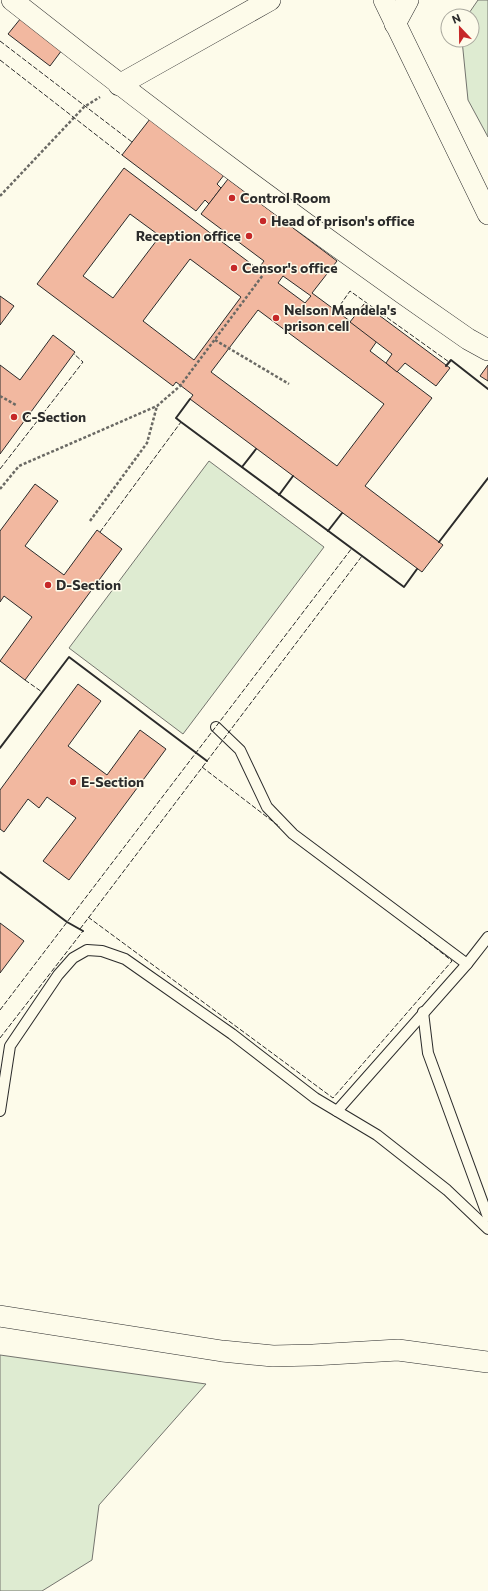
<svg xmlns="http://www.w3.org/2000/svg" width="488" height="1591" font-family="Commissioner,sans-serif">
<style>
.green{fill:#deebd1;stroke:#74746e}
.building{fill:#f2b8a0;stroke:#2b2b2b;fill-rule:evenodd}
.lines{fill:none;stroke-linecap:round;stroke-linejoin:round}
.lane-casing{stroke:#2b2b2b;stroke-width:12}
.street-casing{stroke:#2b2b2b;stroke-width:22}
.path{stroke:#6a6964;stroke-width:2.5;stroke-dasharray:3 2;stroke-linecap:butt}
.lane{stroke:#fdfbea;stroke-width:10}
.street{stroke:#fdfbea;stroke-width:21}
.fence{stroke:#2b2b2b;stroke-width:1;stroke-dasharray:5 2;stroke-linecap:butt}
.wall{stroke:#2b2b2b;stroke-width:2}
.poi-dot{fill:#c62828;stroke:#fdfbea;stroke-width:1.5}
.labels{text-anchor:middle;stroke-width:3;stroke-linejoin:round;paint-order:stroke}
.poi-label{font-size:14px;font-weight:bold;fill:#2b2b2b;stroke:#fdfbea;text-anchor:start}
</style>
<rect width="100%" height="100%" fill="#fdfbea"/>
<!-- green -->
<g class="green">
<path d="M 478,0 L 488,0 L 488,137 L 468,100 L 462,40 L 472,40 L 472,16 L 467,16 Z"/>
<path d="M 209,461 L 324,547 L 183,734 L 69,648 Z"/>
<path d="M 0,1355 L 206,1384 L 99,1505 L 92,1560 L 42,1591 L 0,1591 Z"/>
</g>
<!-- building -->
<g class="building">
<path d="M 21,18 L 62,50 L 50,66 L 8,34 Z"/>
<path d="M 150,119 L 224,175 L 217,184 L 221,188 L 209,204 L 205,200 L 196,211 L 122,155 Z"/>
<path d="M 124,168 L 258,269 L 264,261 L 201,214 L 228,179 L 337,261 L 312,293 L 377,341 L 370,351 L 432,398 L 365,486 L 443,545 L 422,572 L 190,399 L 193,395 L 176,382 L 173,386 L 37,284 ZM 130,214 L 160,236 L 113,298 L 83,276 ZM 190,259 L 241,297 L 194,360 L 143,321 ZM 283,276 L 311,296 L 305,303 L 278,283 ZM 258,310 L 384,404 L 337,466 L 211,372 Z"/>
<path d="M 0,296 L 14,306 L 0,325 Z"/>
<path d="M 364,304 L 450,368 L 436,386 L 405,363 L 397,372 L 386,363 L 392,354 L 350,322 Z"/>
<path d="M 53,335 L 75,352 L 0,454 L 0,365 L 20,380 Z"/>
<path d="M 488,365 L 488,381 L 480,376 Z"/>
<path d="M 35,484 L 58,501 L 25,546 L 64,575 L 97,530 L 122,549 L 25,680 L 0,661 L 32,617 L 4,596 L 0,602 L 0,531 Z"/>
<path d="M 78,684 L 101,701 L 68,746 L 107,775 L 140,730 L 166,749 L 69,880 L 43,861 L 76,818 L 47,797 L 39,808 L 28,799 L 4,832 L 0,829 L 0,790 Z"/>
<path d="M 0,923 L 24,941 L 0,973 Z"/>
</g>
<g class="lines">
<!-- lane casing -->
<g class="lane-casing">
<g id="lane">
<path d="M 216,727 L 240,750 L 267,807 L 293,834 L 467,964"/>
<path d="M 423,1012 L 428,1053 L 488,1217"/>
<path d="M 0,1111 L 10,1046 L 58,975 L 73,958 L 87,950 L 102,951 L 125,959 L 232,1034 L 315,1098 L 377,1135 L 447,1190 L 488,1229"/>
<path d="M 337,1111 L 467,964 L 488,937"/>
</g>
</g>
<!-- street casing -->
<g class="street-casing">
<g id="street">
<path d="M 12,0 C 161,118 312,231 468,339 L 488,350"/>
<path d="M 384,0 L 488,214"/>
<path d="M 395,24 L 408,0"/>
<path d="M 119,85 L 270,0"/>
<path d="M 0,1316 L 222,1351 L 273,1356 L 313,1355 L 398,1350 L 488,1362"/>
</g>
</g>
<!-- path -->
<g class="path">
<path d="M 0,196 L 84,107 L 100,97"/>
<path d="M 215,340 L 289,384"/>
<path d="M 0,396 L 16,405"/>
<path d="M 0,489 L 19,466 L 157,406 L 180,386 L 263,275"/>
<path d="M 90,521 L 147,443 L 157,406"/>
</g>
<!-- lane -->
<use href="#lane" class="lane"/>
<!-- street -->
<use href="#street" class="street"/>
<!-- fence -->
<g class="fence">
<path d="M 0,41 L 132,142"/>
<path d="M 0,60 L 122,155"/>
<path d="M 336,311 L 350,291 L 449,362"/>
<path d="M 0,469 L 83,362 L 74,354"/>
<path d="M 100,532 L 181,422"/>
<path d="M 25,680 L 42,692"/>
<path d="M 202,767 L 280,827"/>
<path d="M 88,917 L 333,1098 L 452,961 L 418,934"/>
<path d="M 80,929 L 362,556"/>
<path d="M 0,1010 L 352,548"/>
<path d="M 0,1038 L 83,931"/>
</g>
<!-- wall -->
<g class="wall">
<path d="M 446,366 L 451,360 L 488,389"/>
<path d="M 190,399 L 176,418 L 181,422 L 404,587 L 417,569"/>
<path d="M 242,467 L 256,449"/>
<path d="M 279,495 L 293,476"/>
<path d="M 328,531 L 342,513"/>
<path d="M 439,542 L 488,478"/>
<path d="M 0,748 L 69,657 L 207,761"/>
<path d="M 0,872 L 67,922 L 83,931"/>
</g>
</g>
<!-- markers -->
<g class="poi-dot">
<circle cx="232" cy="198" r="4"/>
<circle cx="263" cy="221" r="4"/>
<circle cx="249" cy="236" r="4"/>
<circle cx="234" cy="268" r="4"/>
<circle cx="276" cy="318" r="4"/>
<circle cx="14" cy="417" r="4"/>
<circle cx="48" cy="585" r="4"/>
<circle cx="73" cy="782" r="4"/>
</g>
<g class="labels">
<!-- poi labels -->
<g class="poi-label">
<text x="240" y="203">Control Room</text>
<text x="271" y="226">Head of prison's office</text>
<text x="241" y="241" text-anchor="end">Reception office</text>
<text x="242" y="273">Censor's office</text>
<text x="284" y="315">Nelson Mandela's<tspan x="284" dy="16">prison cell</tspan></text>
<text x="22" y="422">C-Section</text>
<text x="56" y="590">D-Section</text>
<text x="81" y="787">E-Section</text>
</g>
</g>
<!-- north arrow -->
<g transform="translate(460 28) rotate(338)"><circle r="19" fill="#fdfbea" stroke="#a9a89e"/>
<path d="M0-3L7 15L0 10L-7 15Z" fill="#c62828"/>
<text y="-6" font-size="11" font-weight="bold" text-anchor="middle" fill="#2b2b2b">N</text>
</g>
</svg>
